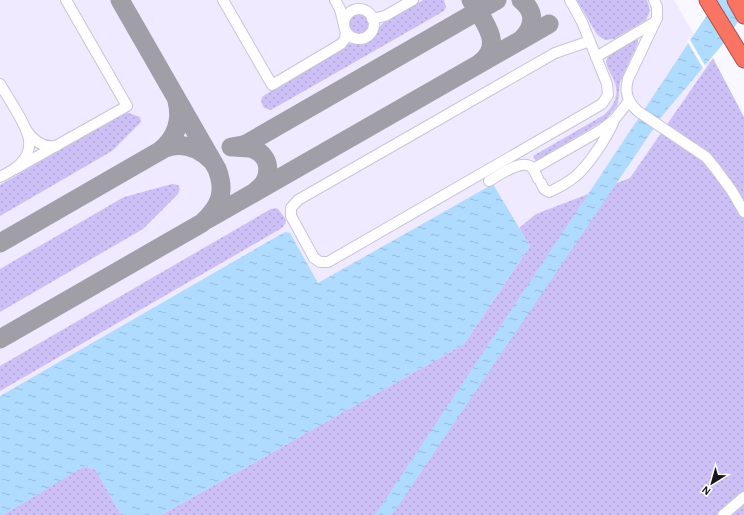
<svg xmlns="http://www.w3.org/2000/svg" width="744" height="515" font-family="'Alegreya Sans',sans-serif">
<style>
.built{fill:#efeaff}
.grass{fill:url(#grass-dots)}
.water{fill:url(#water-ripples)}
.pier{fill:#f9f7ff}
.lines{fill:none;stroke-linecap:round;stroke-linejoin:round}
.taxiway{stroke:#a09ea6;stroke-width:19}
.minor-casing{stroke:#c9c4d7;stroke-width:12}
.highway-casing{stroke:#aa534a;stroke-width:17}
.minor{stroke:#fff;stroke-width:10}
.highway{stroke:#fa7464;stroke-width:15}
</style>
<defs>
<pattern id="grass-dots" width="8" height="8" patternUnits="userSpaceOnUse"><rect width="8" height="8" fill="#cdc0f7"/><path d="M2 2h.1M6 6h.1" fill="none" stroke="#afa4d3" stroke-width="1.8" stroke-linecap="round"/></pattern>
<pattern id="water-ripples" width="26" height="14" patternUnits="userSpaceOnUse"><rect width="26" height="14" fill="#afdbff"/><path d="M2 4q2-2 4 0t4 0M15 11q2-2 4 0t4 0" fill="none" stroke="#96bbda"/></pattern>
</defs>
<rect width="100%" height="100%" fill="#f9f7ff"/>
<!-- built -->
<path class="built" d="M 0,0 L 674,0 L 744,121 L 744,515 L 0,515 Z"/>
<!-- grass -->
<g class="grass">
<path d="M 423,0 L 444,0 L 446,7 L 444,11 L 271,110 L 264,108 L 261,101 L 262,97 L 271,91 L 270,89 L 346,44 L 365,42 L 370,39 L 382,24 L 386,21 Z"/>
<path d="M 577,0 L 647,0 L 650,11 L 646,20 L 614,39 L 605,40 L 600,37 L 596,33 Z"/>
<circle cx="359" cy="23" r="11"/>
<path d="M 636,39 L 638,40 L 638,43 L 620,82 L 618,102 L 617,106 L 605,120 L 536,161 L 533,156 L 604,115 C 618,102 620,90 611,74 C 608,68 605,64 607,58 L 614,52 Z"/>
<path d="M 713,58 L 744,117 L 744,515 L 161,515 L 464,344 L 530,246 L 519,228 L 536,214 L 630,178 Z"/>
<path d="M 126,112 L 140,117 L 141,122 L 112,151 L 0,216 L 0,185 Z"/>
<path d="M 172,184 L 178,185 C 181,189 179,191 177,195 L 143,229 L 0,312 L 0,269 L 124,197 Z"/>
<path d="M 276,208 L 279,210 L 286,220 L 285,224 L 282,228 L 0,391 L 0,366 L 271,209 Z"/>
<path d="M 84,466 L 96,470 L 121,515 L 3,515 Z"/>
</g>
<!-- water -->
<g class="water">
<path d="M 717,0 L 744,0 L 744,13 L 723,44 L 662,116 L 392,515 L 375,515 Z"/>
<path d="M 493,184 L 530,246 L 464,344 L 161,515 L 121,515 L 96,470 L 85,466 L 3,515 L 0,515 L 0,396 L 285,232 L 290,233 L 318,283 Z"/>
</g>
<!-- pier -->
<path class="pier" d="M 689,38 L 706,67 L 704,70 L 687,41 Z"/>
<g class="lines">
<!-- taxiway -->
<g class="taxiway">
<path d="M 471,0 C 482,19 505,44 481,62"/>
<path d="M 521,0 C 535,11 535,25 523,38"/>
<path d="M 231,147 L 243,145 L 248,143 L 497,0"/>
<path d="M 234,147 C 240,148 247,147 253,149 C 272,156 272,179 257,190"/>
<path d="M 160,151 C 176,138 182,121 177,101"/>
<path d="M 208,219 L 549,24"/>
<path d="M 0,243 L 165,148 C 182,142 198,147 211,160"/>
<path d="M 0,339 L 202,223 C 220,207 226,192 217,169 L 120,0"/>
</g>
<!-- minor casing -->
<g class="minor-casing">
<g id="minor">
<path d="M 223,0 L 272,85 L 341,44 L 345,39 L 346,31"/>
<path d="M 335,0 L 340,9 L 344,25"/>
<path d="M 570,0 L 582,22 L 607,84 L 608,95 L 602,104 L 328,262 L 320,262 L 314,258 L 291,216 L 291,208 L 298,200 L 555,53 L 590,41"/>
<path d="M 654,0 L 657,7 L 657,18 L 628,79 C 624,93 628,103 639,112 L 706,157 L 715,168 L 732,191 L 744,212"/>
<circle cx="359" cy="24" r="15"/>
<path d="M 372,19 L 385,16 L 413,0"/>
<path d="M 596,57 L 655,22"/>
<path d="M 0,84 C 8,98 27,125 29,140 C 30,148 27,157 21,163 C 15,170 7,173 0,177"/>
<path d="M 27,131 C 34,141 44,148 56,146"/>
<path d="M 15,169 L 127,106 L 66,0"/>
<path d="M 533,169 L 601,130 L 614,120 L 629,101"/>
<path d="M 489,181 C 498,176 519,160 530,166 C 534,168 536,175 538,179"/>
<path d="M 541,183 L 544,189 L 549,192 C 558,188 569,182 577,175 C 589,164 606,139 613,123"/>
<path d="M 723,515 L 744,497"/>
</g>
</g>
<!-- highway casing -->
<g class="highway-casing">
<g id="highway">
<path d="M 707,0 L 744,60"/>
<path d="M 735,0 L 744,16"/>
</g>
</g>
<!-- minor -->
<use href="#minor" class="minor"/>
<!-- highway -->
<use href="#highway" class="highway"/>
</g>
<!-- north arrow -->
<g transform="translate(712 483) rotate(217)" stroke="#ffffff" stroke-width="3" paint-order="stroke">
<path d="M0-3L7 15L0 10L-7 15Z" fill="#16151b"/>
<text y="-6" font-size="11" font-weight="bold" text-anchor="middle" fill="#16151b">N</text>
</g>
</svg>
